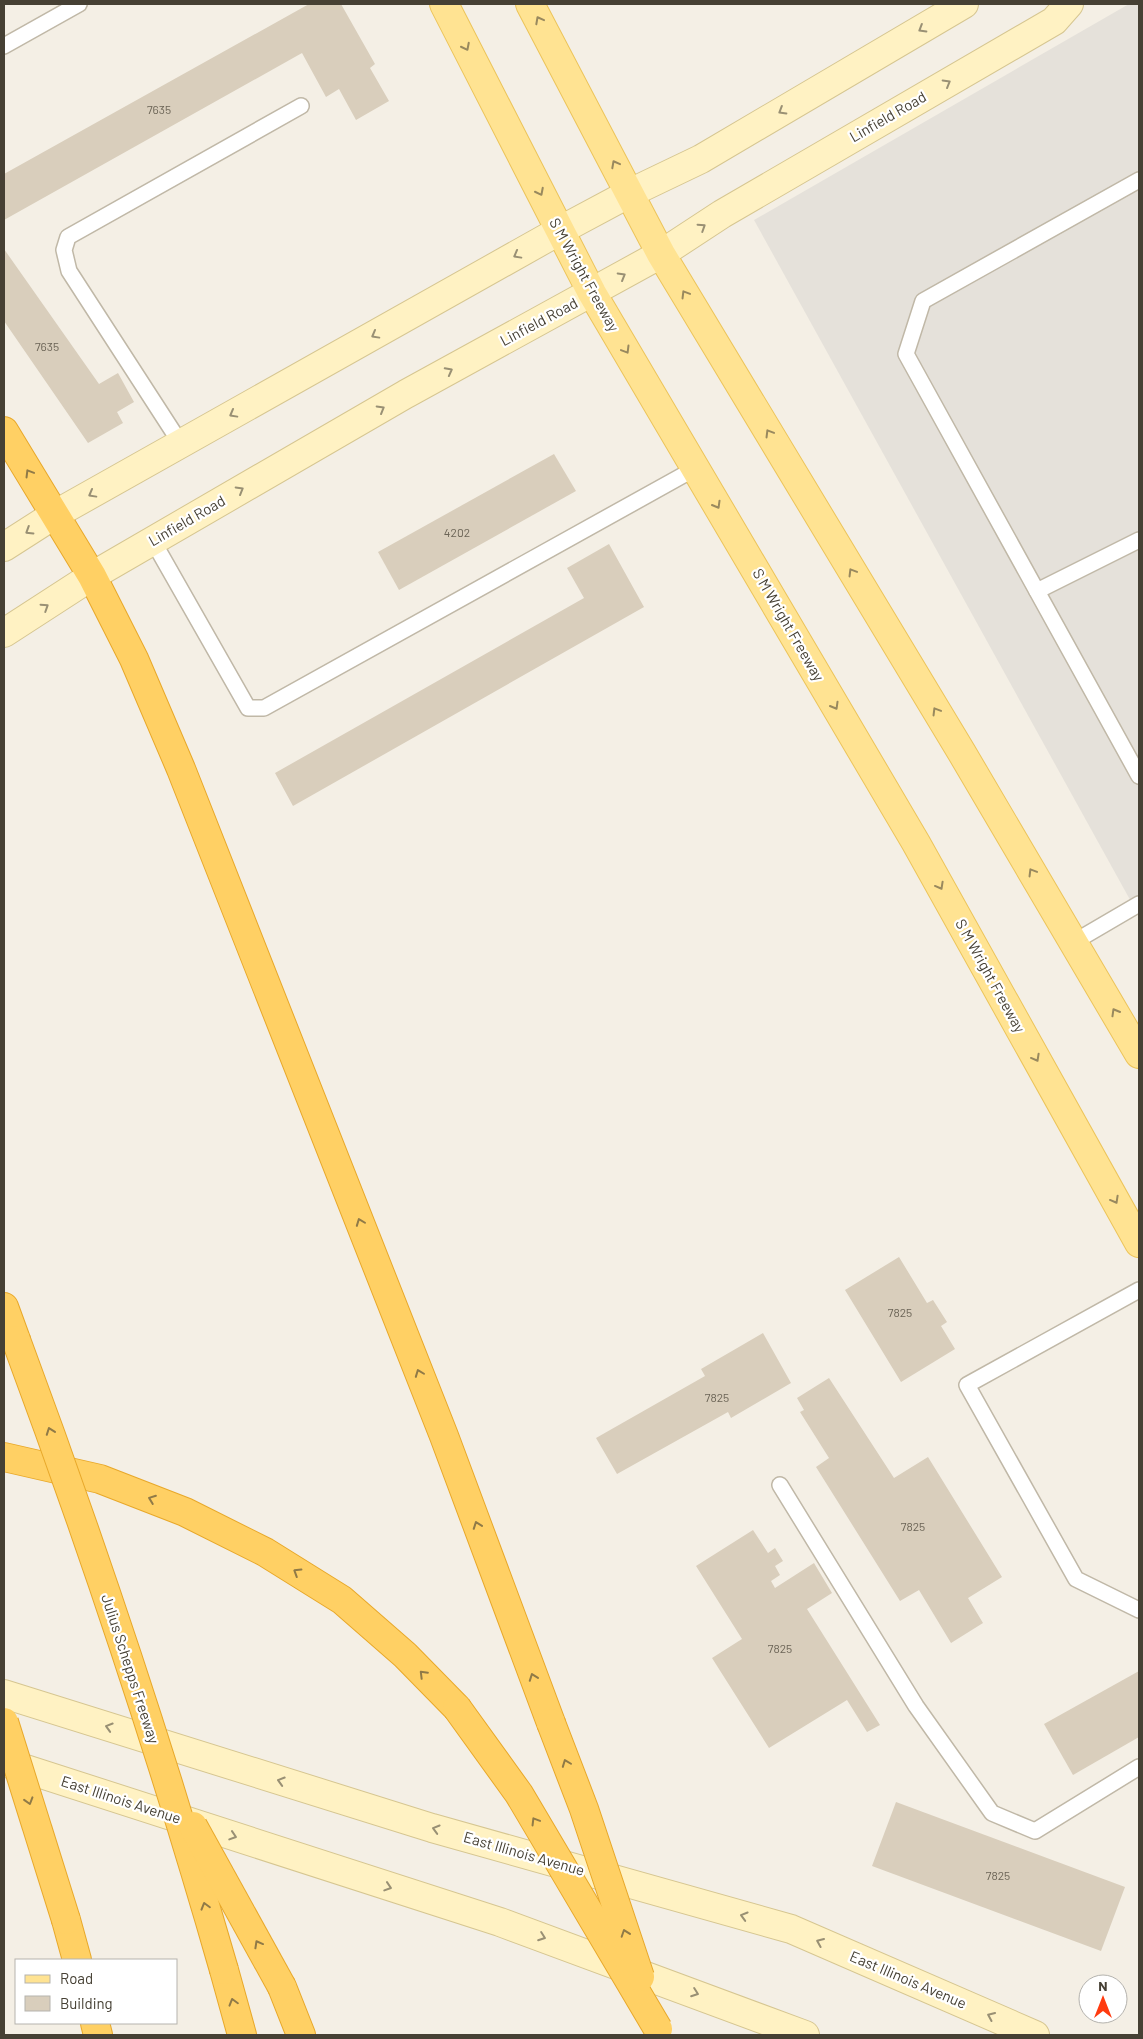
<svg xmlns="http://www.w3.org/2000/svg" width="1143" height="2039" font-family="Barlow,sans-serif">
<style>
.industrial{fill:#e5e1da}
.building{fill:#d9cebc}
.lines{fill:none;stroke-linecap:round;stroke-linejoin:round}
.lane-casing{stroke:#c0b8a7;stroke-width:18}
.secondary-casing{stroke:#d6c691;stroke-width:30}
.primary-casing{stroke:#ecc45a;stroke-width:30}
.highway-casing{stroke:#e8a82a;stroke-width:30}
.lane{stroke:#fff;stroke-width:15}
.secondary{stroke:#fff2c3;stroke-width:28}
.primary{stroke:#ffe392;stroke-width:28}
.highway{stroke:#ffd064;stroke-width:28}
.highway-bridge-casing{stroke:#e8a82a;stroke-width:30;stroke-linecap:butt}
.highway-bridge{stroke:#ffd064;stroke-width:28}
.oneway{stroke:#99895e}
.oneway2{stroke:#999074}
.oneway3{stroke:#907a47}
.labels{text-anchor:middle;stroke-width:4.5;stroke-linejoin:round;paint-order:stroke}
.number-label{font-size:12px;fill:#6b6456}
.street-label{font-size:15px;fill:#464034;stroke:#fff}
</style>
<rect width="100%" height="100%" fill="#f4efe5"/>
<!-- industrial -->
<path class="industrial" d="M 1129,4 L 1139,4 L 1139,916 L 754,220 Z"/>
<!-- building -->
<g class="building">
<path d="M 309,4 L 341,4 L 375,64 L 370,68 L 389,101 L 356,120 L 339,89 L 326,97 L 302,53 L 4,220 L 4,174 Z"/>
<path d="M 4,249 L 99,384 L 118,373 L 134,402 L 117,412 L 123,423 L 88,443 L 4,321 Z"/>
<path d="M 554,454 L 576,491 L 399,590 L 378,552 Z"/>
<path d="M 609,544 L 644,607 L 293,806 L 275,773 L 584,598 L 567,568 Z"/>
<path d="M 899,1257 L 927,1303 L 933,1300 L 947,1322 L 941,1326 L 955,1349 L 901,1382 L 845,1290 Z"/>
<path d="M 763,1333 L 791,1383 L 731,1418 L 728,1412 L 617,1474 L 596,1438 L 705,1376 L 701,1369 Z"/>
<path d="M 829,1378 L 894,1478 L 928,1457 L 1002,1577 L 968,1598 L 983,1623 L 951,1643 L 919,1590 L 900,1601 L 816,1467 L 829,1458 L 800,1412 L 804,1410 L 797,1398 Z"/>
<path d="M 753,1530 L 768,1553 L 775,1548 L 783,1561 L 775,1566 L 780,1575 L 771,1581 L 775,1588 L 814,1563 L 832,1593 L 807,1609 L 880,1725 L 867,1732 L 847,1700 L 769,1748 L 712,1658 L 742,1639 L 696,1566 Z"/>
<path d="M 1139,1671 L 1139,1737 L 1073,1775 L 1044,1724 Z"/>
<path d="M 896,1802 L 1125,1887 L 1101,1951 L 872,1866 Z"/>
</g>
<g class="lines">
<!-- lane casing -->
<g class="lane-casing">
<g id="lane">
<path d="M 4,46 L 79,4"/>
<path d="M 1139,180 L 923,301 L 906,354 L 1139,776"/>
<path d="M 181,444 L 69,271 L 64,250 L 68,237 L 301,106"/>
<path d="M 153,541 L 248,708 L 264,708 L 696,468"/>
<path d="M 1037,591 L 1139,540"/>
<path d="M 1074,942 L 1139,904"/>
<path d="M 1139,1290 L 967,1385 L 1076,1579 L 1139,1610"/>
<path d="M 780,1485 L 916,1706 L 992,1813 L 1035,1831 L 1139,1767"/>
</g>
</g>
<!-- secondary casing -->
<g class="secondary-casing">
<g id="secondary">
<path d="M 4,547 L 54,515 L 559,231 L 630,193 L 701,159 L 964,4"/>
<path d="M 4,633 L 92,576 L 406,394 L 661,254 L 722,214 L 1054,21 L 1069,4"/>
<path d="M 4,1694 L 432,1828 L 791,1929 L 1035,2035"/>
<path d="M 4,1762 L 500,1922 L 805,2035"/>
</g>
</g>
<!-- primary casing -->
<g class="primary-casing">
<g id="primary">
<path d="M 444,4 L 592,293 L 916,843 L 1139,1243"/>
<path d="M 530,4 L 661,254 L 962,753 L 1139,1054"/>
</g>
</g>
<!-- highway casing -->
<g class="highway-casing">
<g id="highway">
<path d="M 4,431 L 92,576 L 134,659 L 181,769 L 444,1436 L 551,1723"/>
<path d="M 4,1307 L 16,1340"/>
<path d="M 4,1457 L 100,1479 L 185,1512 L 265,1552 L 342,1600 L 405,1655 L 457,1708"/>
<path d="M 66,1920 L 77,1960"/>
<path d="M 224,1970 L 242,2035"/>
<path d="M 282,1987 L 301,2035"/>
<path d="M 95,2023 L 98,2035"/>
</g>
</g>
<!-- lane -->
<use href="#lane" class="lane"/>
<!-- secondary -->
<use href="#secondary" class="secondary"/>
<!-- primary -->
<use href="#primary" class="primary"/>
<!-- highway -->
<use href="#highway" class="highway"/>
<!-- highway-bridge casing -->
<g class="highway-bridge-casing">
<g id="highway-bridge">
<path d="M 16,1340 C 93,1547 163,1757 224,1970"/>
<path d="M 457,1708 L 519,1794 L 658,2029"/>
<path d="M 4,1722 L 66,1920"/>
<path d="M 551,1723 L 584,1809 L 640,1977"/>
<path d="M 193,1826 L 282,1987"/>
</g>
</g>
<!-- highway-bridge -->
<use href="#highway-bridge" class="highway-bridge"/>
</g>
<!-- one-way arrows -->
<defs><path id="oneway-chevron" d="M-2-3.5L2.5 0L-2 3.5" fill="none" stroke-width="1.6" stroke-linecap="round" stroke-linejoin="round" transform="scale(1.25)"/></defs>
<g class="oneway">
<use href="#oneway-chevron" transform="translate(539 20) rotate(-118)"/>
<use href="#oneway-chevron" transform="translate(466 47) rotate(63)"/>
<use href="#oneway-chevron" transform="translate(615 164) rotate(-118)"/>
<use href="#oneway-chevron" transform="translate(540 192) rotate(63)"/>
<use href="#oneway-chevron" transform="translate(685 294) rotate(-121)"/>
<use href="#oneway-chevron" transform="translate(626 350) rotate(59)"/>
<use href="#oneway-chevron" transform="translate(769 433) rotate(-121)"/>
<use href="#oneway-chevron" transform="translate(717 505) rotate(60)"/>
<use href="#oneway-chevron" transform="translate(852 572) rotate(-121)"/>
<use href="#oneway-chevron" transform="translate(835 706) rotate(60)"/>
<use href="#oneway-chevron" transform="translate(936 711) rotate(-121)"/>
<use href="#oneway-chevron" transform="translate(1032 872) rotate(-121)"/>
<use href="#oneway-chevron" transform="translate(940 886) rotate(61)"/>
<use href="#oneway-chevron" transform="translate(1115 1012) rotate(-120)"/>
<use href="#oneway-chevron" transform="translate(1036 1058) rotate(61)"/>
<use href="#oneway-chevron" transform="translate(1115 1200) rotate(61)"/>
</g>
<g class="oneway2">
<use href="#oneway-chevron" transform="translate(922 29) rotate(149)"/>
<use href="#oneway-chevron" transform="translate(947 83) rotate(-30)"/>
<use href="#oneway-chevron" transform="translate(782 111) rotate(149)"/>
<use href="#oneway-chevron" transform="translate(702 227) rotate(-33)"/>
<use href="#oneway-chevron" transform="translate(517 255) rotate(151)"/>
<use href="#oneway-chevron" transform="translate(622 276) rotate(-30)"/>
<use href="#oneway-chevron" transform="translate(375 335) rotate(151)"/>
<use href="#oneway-chevron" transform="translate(449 371) rotate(-28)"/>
<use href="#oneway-chevron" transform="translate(381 409) rotate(-30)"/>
<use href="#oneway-chevron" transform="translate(233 414) rotate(151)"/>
<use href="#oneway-chevron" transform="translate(240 490) rotate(-30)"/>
<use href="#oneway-chevron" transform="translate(92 494) rotate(151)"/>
<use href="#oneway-chevron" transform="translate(29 531) rotate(148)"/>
<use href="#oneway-chevron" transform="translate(45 607) rotate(-33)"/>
<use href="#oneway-chevron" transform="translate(109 1727) rotate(-163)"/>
<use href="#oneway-chevron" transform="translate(281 1781) rotate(-163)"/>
<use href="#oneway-chevron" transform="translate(436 1829) rotate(-164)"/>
<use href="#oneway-chevron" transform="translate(233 1836) rotate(18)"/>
<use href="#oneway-chevron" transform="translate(388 1887) rotate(18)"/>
<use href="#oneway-chevron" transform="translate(744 1916) rotate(-164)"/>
<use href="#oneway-chevron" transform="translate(542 1937) rotate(20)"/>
<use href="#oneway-chevron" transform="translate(820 1942) rotate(-157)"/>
<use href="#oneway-chevron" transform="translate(695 1993) rotate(20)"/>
<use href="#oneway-chevron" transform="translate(991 2016) rotate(-156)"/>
</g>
<g class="oneway3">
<use href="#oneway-chevron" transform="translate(29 473) rotate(-121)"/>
<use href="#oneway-chevron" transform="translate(360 1222) rotate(-111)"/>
<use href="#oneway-chevron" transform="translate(419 1373) rotate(-111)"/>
<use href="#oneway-chevron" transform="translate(50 1431) rotate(-110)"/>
<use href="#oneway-chevron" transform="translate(152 1499) rotate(-159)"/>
<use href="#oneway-chevron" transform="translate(477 1525) rotate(-110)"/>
<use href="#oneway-chevron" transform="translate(297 1572) rotate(-148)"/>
<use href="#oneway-chevron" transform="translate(423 1674) rotate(-135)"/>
<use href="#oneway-chevron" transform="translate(533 1677) rotate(-110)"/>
<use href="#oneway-chevron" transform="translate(566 1763) rotate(-111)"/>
<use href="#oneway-chevron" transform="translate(29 1801) rotate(73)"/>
<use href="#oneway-chevron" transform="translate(535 1821) rotate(-121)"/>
<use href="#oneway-chevron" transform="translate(205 1906) rotate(-106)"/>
<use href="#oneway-chevron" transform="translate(625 1933) rotate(-109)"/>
<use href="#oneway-chevron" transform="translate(258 1944) rotate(-119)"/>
<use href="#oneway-chevron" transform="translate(233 2002) rotate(-106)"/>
</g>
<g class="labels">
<!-- number labels -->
<g class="number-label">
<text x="159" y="114">7635</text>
<text x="47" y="351">7635</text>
<text x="457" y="537">4202</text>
<text x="900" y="1317">7825</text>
<text x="717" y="1402">7825</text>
<text x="913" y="1531">7825</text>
<text x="780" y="1653">7825</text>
<text x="998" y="1880">7825</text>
</g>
<!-- street labels -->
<g class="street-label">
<text transform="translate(888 117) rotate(-30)" y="5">Linfield Road</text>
<text transform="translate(584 275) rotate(61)" y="5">S M Wright Freeway</text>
<text transform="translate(539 322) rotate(-28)" y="5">Linfield Road</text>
<text transform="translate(187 521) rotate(-30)" y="5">Linfield Road</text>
<text transform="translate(788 625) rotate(60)" y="5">S M Wright Freeway</text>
<text transform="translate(990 976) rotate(61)" y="5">S M Wright Freeway</text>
<text transform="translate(130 1669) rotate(72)" y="5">Julius Schepps Freeway</text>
<text transform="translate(121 1800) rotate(18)" y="5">East Illinois Avenue</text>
<text transform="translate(524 1854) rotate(16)" y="5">East Illinois Avenue</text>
<text transform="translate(908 1980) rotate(23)" y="5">East Illinois Avenue</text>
</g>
</g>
<!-- border -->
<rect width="1143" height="2039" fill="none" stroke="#464034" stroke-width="10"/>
<!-- legend -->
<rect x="15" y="1959" width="162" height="65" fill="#ffffff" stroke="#b5b3ae"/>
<rect x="25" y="1975" width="25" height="8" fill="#ffe392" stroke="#b5b3ae"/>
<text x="60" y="1984" font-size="15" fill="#464034">Road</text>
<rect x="25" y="1996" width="25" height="15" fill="#d9cebc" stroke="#b5b3ae"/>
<text x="60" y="2009" font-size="15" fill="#464034">Building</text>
<!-- north arrow -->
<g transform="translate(1103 1999)"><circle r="24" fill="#ffffff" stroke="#b5b3ae"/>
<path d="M0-4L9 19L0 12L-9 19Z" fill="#ff3b10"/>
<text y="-8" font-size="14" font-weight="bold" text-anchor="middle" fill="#464034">N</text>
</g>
</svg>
